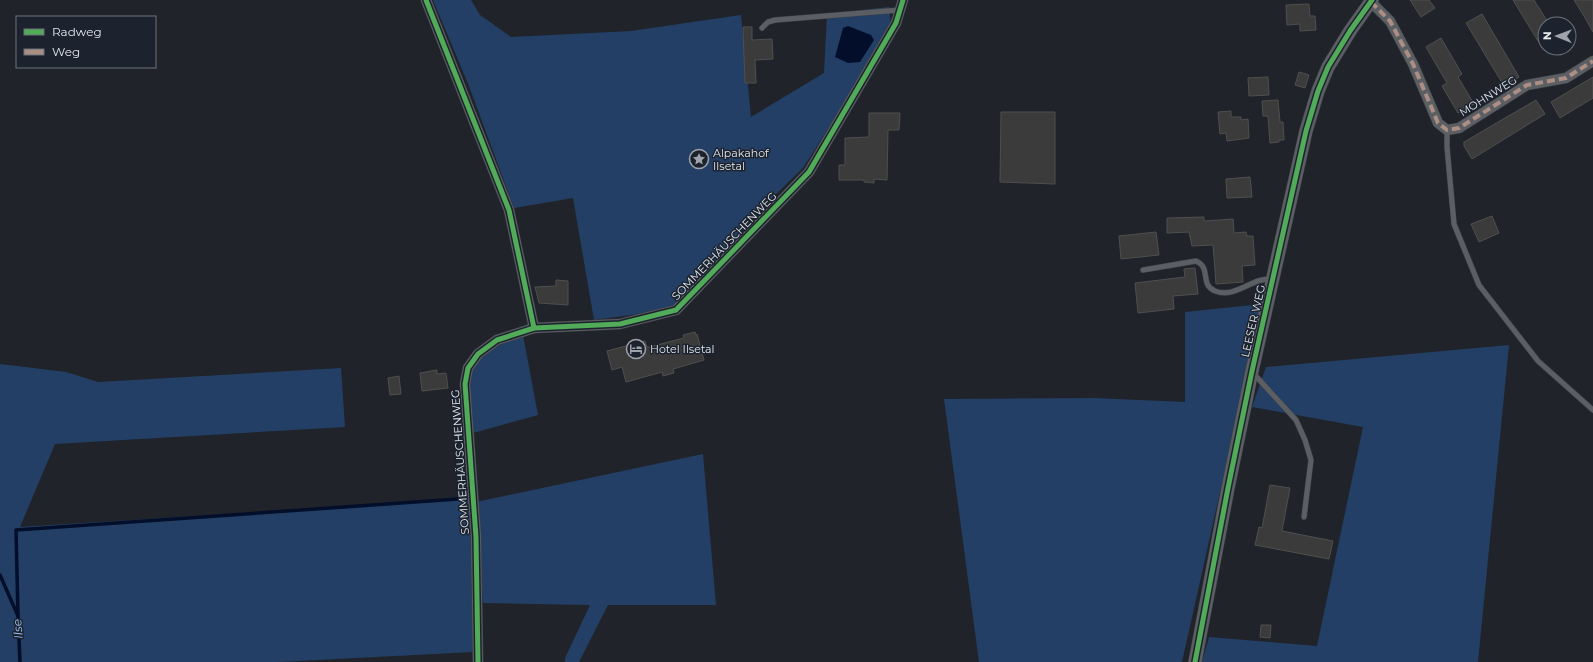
<svg xmlns="http://www.w3.org/2000/svg" width="1593" height="662" font-family="Montserrat,sans-serif">
<style>
.green{fill:#233f65}
.water{fill:#030e2a}
.lines{fill:none;stroke-linecap:round;stroke-linejoin:round}
.stream{stroke:#030e2a;stroke-width:3.5}
.building{fill:#3b3b3c;stroke:#4f4f4f}
.service-casing{stroke:#3d4146;stroke-width:6}
.minor-casing{stroke:#3d4146;stroke-width:11}
.tertiary-casing{stroke:#3d4146;stroke-width:14}
.service{stroke:#5b5e63;stroke-width:5}
.minor{stroke:#5b5e63;stroke-width:10}
.tertiary{stroke:#5b5e63;stroke-width:13}
.quiet{stroke:#ac8f84;stroke-width:4;stroke-dasharray:8 4;stroke-linecap:butt}
.cycleway-casing{stroke:#1c232e;stroke-width:8}
.cycleway{stroke:#51ab58;stroke-width:5}
.labels{text-anchor:middle;stroke-width:3;stroke-linejoin:round;paint-order:stroke}
.street-label{font-size:11px;fill:#e3e8ef;stroke:#1c232e}
.poi-label{font-size:11px;fill:#e3e8ef;stroke:#1c232e;text-anchor:start}
.water-label{font-size:12px;font-style:italic;fill:#9cc2f7;stroke:#1c232e}
</style>
<rect width="100%" height="100%" fill="#20242a"/>
<!-- green -->
<g class="green">
<path d="M 433,0 L 471,0 L 480,15 L 511,37 L 631,31 L 741,15 L 751,117 L 824,73 L 827,14 L 889,7 L 891,25 L 857,84 L 803,168 L 769,201 L 675,305 L 646,313 L 594,320 L 573,198 L 514,208 L 469,86 Z"/>
<path d="M 1262,304 L 1182,662 L 979,662 L 944,399 L 1094,398 L 1185,402 L 1185,312 Z"/>
<path d="M 523,335 L 538,415 L 473,433 C 472,419 467,396 468,383 C 471,355 501,344 523,335 Z"/>
<path d="M 1509,345 L 1478,662 L 1202,662 L 1209,637 L 1317,646 L 1363,427 L 1252,407 L 1266,367 Z"/>
<path d="M 0,364 L 66,372 L 98,382 L 341,368 L 345,427 L 55,444 L 20,527 L 470,499 L 473,652 L 278,662 L 0,662 Z"/>
<path d="M 703,454 L 716,605 L 608,605 L 579,662 L 565,662 L 565,658 L 590,605 L 483,603 L 476,502 Z"/>
</g>
<!-- water -->
<path class="water" d="M 848,26 L 871,35 L 874,40 L 860,62 L 848,63 L 835,57 L 843,28 Z"/>
<g class="lines">
<!-- stream -->
<g class="stream">
<path d="M 0,575 L 18,616 L 20,662"/>
<path d="M 18,616 L 16,530 L 458,499"/>
</g>
</g>
<!-- building -->
<g class="building">
<path d="M 1410,0 L 1429,0 L 1435,8 L 1421,17 Z"/>
<path d="M 1513,0 L 1534,0 L 1549,24 L 1545,24 L 1545,37 L 1538,41 Z"/>
<path d="M 1574,0 L 1593,0 L 1593,32 L 1584,16 Z"/>
<path d="M 1309,4 L 1310,16 L 1315,16 L 1316,30 L 1300,31 L 1300,24 L 1287,25 L 1286,5 Z"/>
<path d="M 1482,14 L 1519,77 L 1504,86 L 1466,23 Z"/>
<path d="M 743,27 L 752,27 L 752,40 L 772,39 L 773,59 L 755,60 L 756,83 L 745,83 Z"/>
<path d="M 1441,38 L 1462,74 L 1458,77 L 1474,104 L 1458,113 L 1442,86 L 1447,83 L 1426,47 Z"/>
<path d="M 1299,72 L 1309,75 L 1305,88 L 1295,85 Z"/>
<path d="M 1268,77 L 1269,95 L 1249,96 L 1248,78 Z"/>
<path d="M 1593,77 L 1593,98 L 1560,118 L 1551,102 Z"/>
<path d="M 1278,100 L 1280,122 L 1283,122 L 1284,140 L 1279,140 L 1279,142 L 1270,143 L 1268,116 L 1263,116 L 1262,101 Z"/>
<path d="M 1536,100 L 1545,114 L 1472,159 L 1464,146 L 1464,142 Z"/>
<path d="M 1231,111 L 1231,117 L 1241,117 L 1241,120 L 1248,119 L 1249,138 L 1227,141 L 1226,133 L 1220,134 L 1218,112 Z"/>
<path d="M 1001,112 L 1055,112 L 1055,184 L 1000,182 Z"/>
<path d="M 869,113 L 900,113 L 899,130 L 888,130 L 887,180 L 874,179 L 874,183 L 864,182 L 864,180 L 839,180 L 839,165 L 845,165 L 845,138 L 869,137 Z"/>
<path d="M 1250,177 L 1252,197 L 1227,198 L 1226,179 Z"/>
<path d="M 1492,216 L 1499,233 L 1479,242 L 1471,224 Z"/>
<path d="M 1204,217 L 1204,221 L 1233,219 L 1234,233 L 1246,232 L 1247,236 L 1253,236 L 1255,265 L 1242,266 L 1243,282 L 1216,284 L 1213,245 L 1192,246 L 1189,232 L 1167,233 L 1167,218 Z"/>
<path d="M 1156,232 L 1159,255 L 1121,259 L 1119,236 Z"/>
<path d="M 1195,268 L 1198,294 L 1173,296 L 1174,309 L 1138,313 L 1135,283 L 1185,277 L 1184,269 Z"/>
<path d="M 556,280 L 568,281 L 568,305 L 539,303 L 535,287 L 556,286 Z"/>
<path d="M 695,332 L 696,335 L 697,334 L 704,360 L 673,369 L 674,373 L 663,376 L 662,372 L 626,382 L 622,367 L 612,370 L 607,351 L 645,341 L 647,347 L 649,347 L 684,338 L 683,335 Z"/>
<path d="M 437,370 L 437,374 L 446,373 L 448,388 L 422,391 L 420,373 Z"/>
<path d="M 399,376 L 401,394 L 390,395 L 388,378 Z"/>
<path d="M 1270,485 L 1290,488 L 1282,531 L 1333,541 L 1329,559 L 1255,545 L 1259,527 L 1262,528 Z"/>
<path d="M 1261,625 L 1271,625 L 1270,638 L 1260,637 Z"/>
</g>
<g class="lines">
<!-- service casing -->
<g class="service-casing">
<g id="service">
<path d="M 762,28 L 768,22 L 775,20 L 900,10"/>
<path d="M 1447,130 L 1447,147 L 1454,224 L 1479,285 L 1538,361 L 1593,410"/>
<path d="M 1143,270 L 1196,261 C 1212,268 1199,284 1215,291 C 1236,299 1252,277 1272,279"/>
<path d="M 1253,373 L 1296,420 L 1305,440 L 1311,460 L 1304,517"/>
</g>
</g>
<!-- minor casing -->
<g class="minor-casing">
<g id="minor">
<path d="M 426,0 L 509,210 L 534,328"/>
<path d="M 1371,2 L 1390,21 L 1413,64 L 1438,123 L 1447,130 L 1459,128 L 1527,85 L 1566,78 L 1593,61"/>
<path d="M 478,662 L 476,537 L 465,384 L 468,368 L 478,354 L 497,340 L 534,328 L 620,324 L 676,310 L 809,172 L 896,23 L 903,0"/>
</g>
</g>
<!-- tertiary casing -->
<g class="tertiary-casing">
<path id="tertiary" d="M 1195,662 L 1228,488 L 1252,371 L 1306,131 L 1318,91 L 1328,67 L 1350,31 L 1372,0"/>
</g>
<!-- service -->
<use href="#service" class="service"/>
<!-- minor -->
<use href="#minor" class="minor"/>
<!-- tertiary -->
<use href="#tertiary" class="tertiary"/>
<!-- quiet -->
<path class="quiet" d="M 1371,2 L 1390,21 L 1413,64 L 1438,123 L 1447,130 L 1459,128 L 1527,85 L 1566,78 L 1593,61"/>
<!-- cycleway casing -->
<g class="cycleway-casing">
<g id="cycleway">
<path d="M 426,0 L 509,210 L 534,328"/>
<path d="M 478,662 L 476,537 L 465,384 L 468,368 L 478,354 L 497,340 L 534,328 L 620,324 L 676,310 L 809,172 L 896,23 L 903,0"/>
<path d="M 1195,662 L 1228,488 L 1252,371 L 1306,131 L 1318,91 L 1328,67 L 1350,31 L 1372,0"/>
</g>
</g>
<!-- cycleway -->
<use href="#cycleway" class="cycleway"/>
</g>
<!-- icons -->
<defs>
<g id="sight-ring" transform="scale(1)"><circle r="9.5" fill="#1c232e" stroke="#9fa3aa" stroke-width="1.5"/><path d="M0-6L1.8-2.2L6-1.7L2.9 1.2L3.7 5.4L0 3.3L-3.7 5.4L-2.9 1.2L-6-1.7L-1.8-2.2Z" fill="#9fa3aa"/></g>
<g id="hotel-ring" transform="scale(1)"><circle r="9.5" fill="#1c232e" stroke="#9fa3aa" stroke-width="1.5"/><path d="M-6-4.5h1.5V1H6V5H4.5V3h-9V5H-6ZM-4 0a1.8 1.8 0 1 1 3.6 0ZM.5 0V-2.5h3Q6-2.5 6 0Z" fill="#9fa3aa"/></g>
</defs>
<g fill-rule="evenodd">
<use href="#sight-ring" x="699" y="159"/>
<use href="#hotel-ring" x="636" y="349"/>
</g>
<g class="labels">
<!-- street labels -->
<g class="street-label">
<text transform="translate(1488 96) rotate(-32)" y="4">MOHNWEG</text>
<text transform="translate(724 246) rotate(-46)" y="4">SOMMERHÄUSCHENWEG</text>
<text transform="translate(1253 321) rotate(-77)" y="4">LEESER WEG</text>
<text transform="translate(460 462) rotate(-94)" y="4">SOMMERHÄUSCHENWEG</text>
</g>
<!-- poi labels -->
<g class="poi-label">
<text x="713" y="157">Alpakahof<tspan x="713" dy="13">Ilsetal</tspan></text>
<text x="650" y="353">Hotel Ilsetal</text>
</g>
<!-- water labels -->
<g class="water-label">
<text transform="translate(18 629) rotate(-95)" y="4">Ilse</text>
</g>
</g>
<!-- legend -->
<rect x="16" y="16" width="140" height="52" fill="#1c232e" stroke="#6c727b"/>
<rect x="24" y="29" width="20" height="6" fill="#51ab58" stroke="#6c727b"/>
<text x="52" y="36" font-size="12" fill="#e3e8ef">Radweg</text>
<rect x="24" y="49" width="20" height="6" fill="#ac8f84" stroke="#6c727b"/>
<text x="52" y="56" font-size="12" fill="#e3e8ef">Weg</text>
<!-- north arrow -->
<g transform="translate(1557 36) rotate(271)"><circle r="19" fill="#1c232e" stroke="#6c727b"/>
<path d="M0-3L7 15L0 10L-7 15Z" fill="#9fa3aa"/>
<text y="-6" font-size="11" font-weight="bold" text-anchor="middle" fill="#e3e8ef">N</text>
</g>
</svg>
